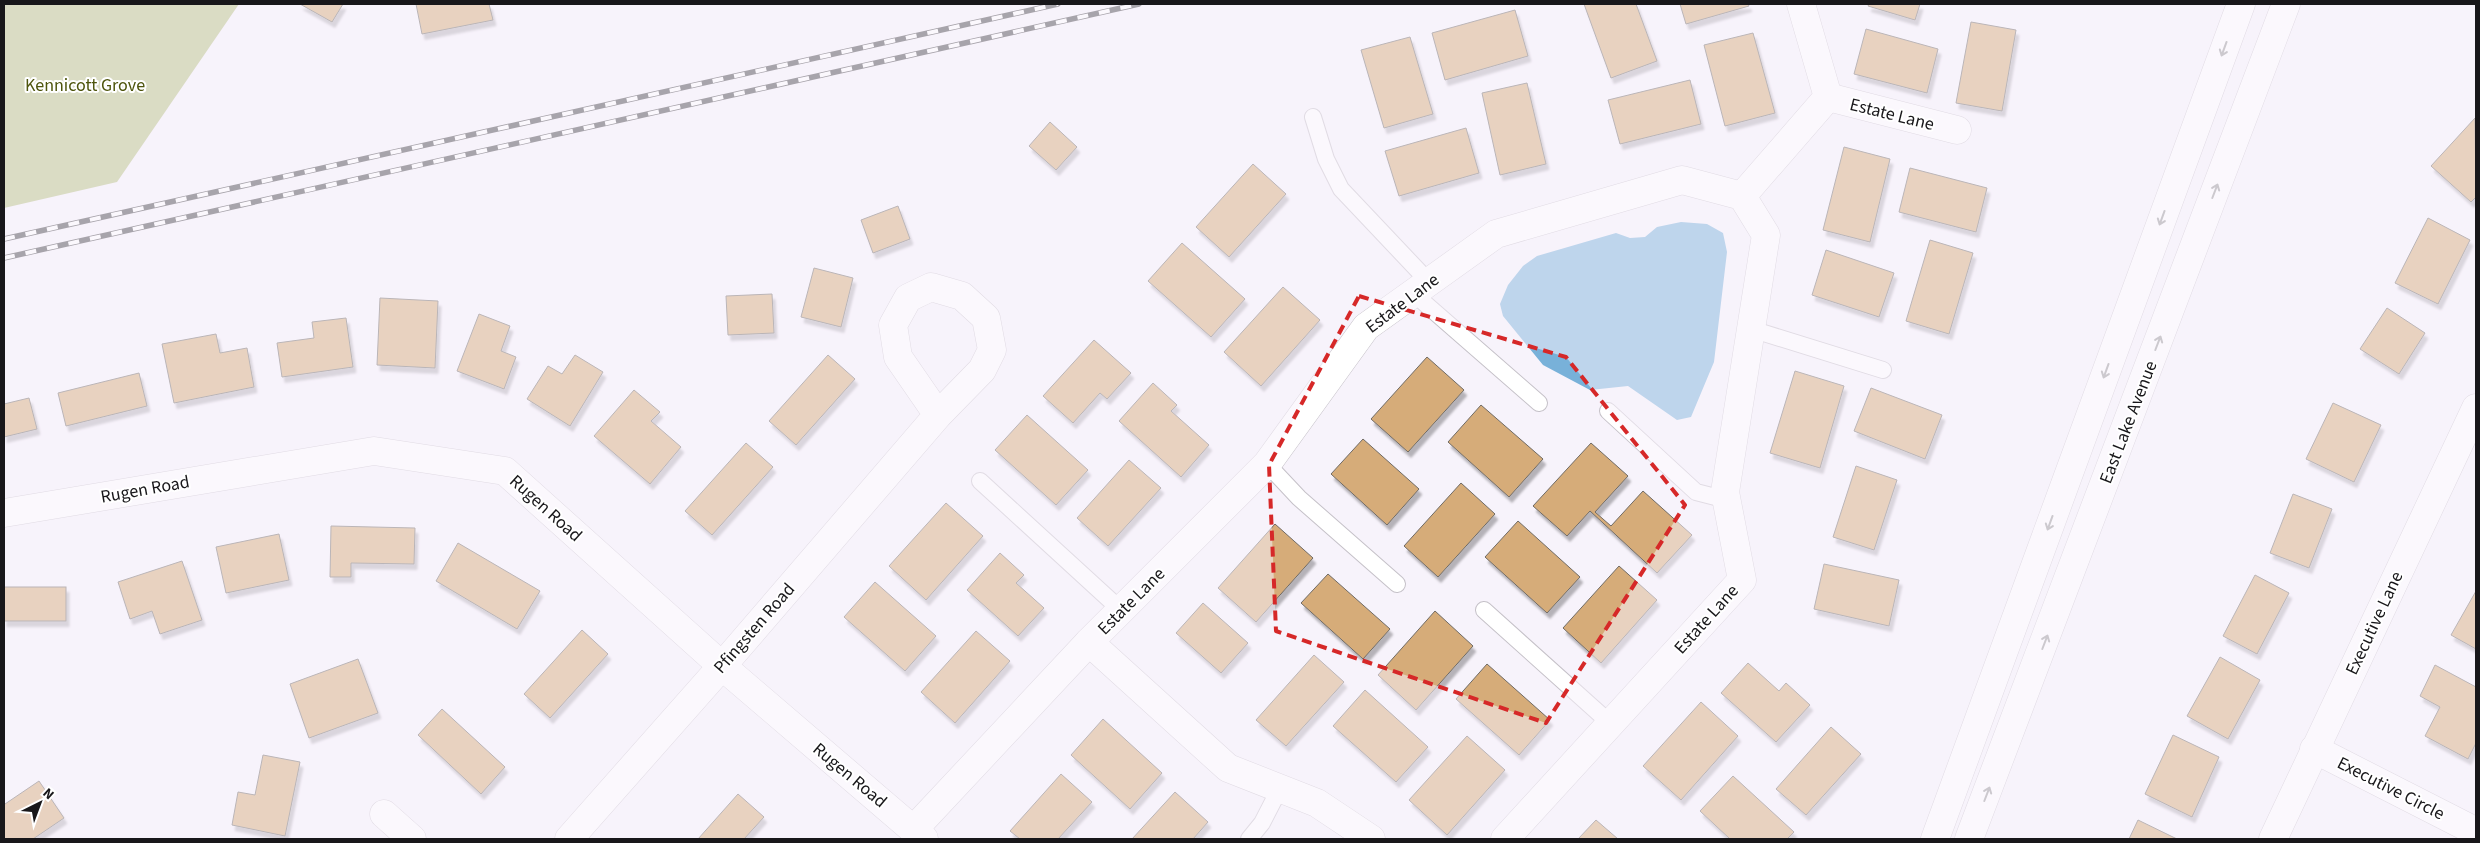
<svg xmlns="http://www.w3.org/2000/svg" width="2480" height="843" font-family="'Source Sans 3',sans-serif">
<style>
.forest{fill:#b6c082}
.water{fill:#78b1d9}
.building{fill:#d6ac79;stroke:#706b65;filter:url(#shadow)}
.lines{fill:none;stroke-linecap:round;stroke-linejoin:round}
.service-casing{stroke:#c5c1c8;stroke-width:18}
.minor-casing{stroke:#c5c1c8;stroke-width:29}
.primary-casing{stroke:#c5c1c8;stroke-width:29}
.service{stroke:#fff;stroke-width:16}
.minor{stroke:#fff;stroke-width:28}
.primary{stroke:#fff;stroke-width:28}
.rail-casing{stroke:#464549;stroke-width:5.5}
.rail{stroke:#fff;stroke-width:4;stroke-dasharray:11;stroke-linecap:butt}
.oneway{stroke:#979798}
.marked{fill:none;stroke:#d62828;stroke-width:4;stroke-dasharray:10 6;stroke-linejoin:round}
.labels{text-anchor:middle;stroke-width:4;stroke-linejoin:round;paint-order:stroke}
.park-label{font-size:18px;fill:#4e550d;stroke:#fff}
.street-label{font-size:18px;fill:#18171a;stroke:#fff}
</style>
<defs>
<filter id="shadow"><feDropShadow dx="3" dy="5.5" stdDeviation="1" flood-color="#0004"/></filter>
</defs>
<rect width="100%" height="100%" fill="#f7f3fb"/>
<!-- forest -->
<path class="forest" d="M 4,4 L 239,4 L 117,182 L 4,208 Z"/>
<!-- water -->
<path class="water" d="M 1681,222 L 1707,224 L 1723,233 L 1727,252 L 1714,362 L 1691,417 L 1677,420 L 1628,386 L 1590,390 L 1543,365 L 1503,316 L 1500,304 L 1508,285 L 1523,266 L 1537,256 L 1616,233 L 1630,238 L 1645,237 L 1657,227 Z"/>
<!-- building -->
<g class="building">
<path d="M 300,4 L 343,4 L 332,22 Z"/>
<path d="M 416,4 L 489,4 L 493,20 L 422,34 Z"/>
<path d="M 1584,4 L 1636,4 L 1657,61 L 1611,78 Z"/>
<path d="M 1680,4 L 1748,4 L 1749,6 L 1686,24 Z"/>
<path d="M 1869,4 L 1920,4 L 1915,20 L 1868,6 Z"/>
<path d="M 1515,10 L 1528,56 L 1445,80 L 1432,33 Z"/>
<path d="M 1971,22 L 2016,30 L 2002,111 L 1956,103 Z"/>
<path d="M 1866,29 L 1938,49 L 1927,93 L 1854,74 Z"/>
<path d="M 1753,33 L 1775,113 L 1725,126 L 1704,45 Z"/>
<path d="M 1410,37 L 1433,114 L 1384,128 L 1361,50 Z"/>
<path d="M 1690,80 L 1701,124 L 1620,144 L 1608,100 Z"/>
<path d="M 1527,83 L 1546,164 L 1500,175 L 1482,93 Z"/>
<path d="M 2475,118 L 2476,197 L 2471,202 L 2431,166 Z"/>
<path d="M 1050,122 L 1077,147 L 1056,170 L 1029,146 Z"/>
<path d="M 1466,128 L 1479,173 L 1399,196 L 1385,151 Z"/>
<path d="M 1844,147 L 1890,159 L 1870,242 L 1823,230 Z"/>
<path d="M 1253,164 L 1286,194 L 1229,257 L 1196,227 Z"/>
<path d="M 1910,168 L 1987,188 L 1976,232 L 1899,212 Z"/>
<path d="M 898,206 L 910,239 L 873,253 L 861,220 Z"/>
<path d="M 2428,218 L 2470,240 L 2438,304 L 2395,283 Z"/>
<path d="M 1930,240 L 1973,253 L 1949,334 L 1906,321 Z"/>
<path d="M 1182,243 L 1245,299 L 1211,337 L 1148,281 Z"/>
<path d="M 1826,250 L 1894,273 L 1879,317 L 1812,295 Z"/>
<path d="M 814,268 L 853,278 L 841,327 L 801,317 Z"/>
<path d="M 1283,287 L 1320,320 L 1261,386 L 1224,352 Z"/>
<path d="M 772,294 L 774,333 L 728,335 L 726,296 Z"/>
<path d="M 380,298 L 438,301 L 435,368 L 377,365 Z"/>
<path d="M 2387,308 L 2425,333 L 2399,374 L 2360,349 Z"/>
<path d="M 479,314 L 510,326 L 501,351 L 516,357 L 504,389 L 457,371 Z"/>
<path d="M 346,318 L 353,367 L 282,377 L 277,343 L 314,338 L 312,322 Z"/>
<path d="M 216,334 L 220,353 L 247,348 L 254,387 L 174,403 L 162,344 Z"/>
<path d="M 1094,340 L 1131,373 L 1107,399 L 1100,393 L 1073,423 L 1043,396 Z"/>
<path d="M 575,355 L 603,372 L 570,426 L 527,399 L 548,366 L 562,374 Z"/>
<path d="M 828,355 L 855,379 L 796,445 L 769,421 Z"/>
<path d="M 1427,357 L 1464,390 L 1408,452 L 1371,419 Z"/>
<path d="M 1795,371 L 1844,386 L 1820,468 L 1770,453 Z"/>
<path d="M 139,373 L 147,406 L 66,426 L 58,393 Z"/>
<path d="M 1153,383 L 1177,405 L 1171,411 L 1209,445 L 1181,477 L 1119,421 Z"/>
<path d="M 1871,388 L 1942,415 L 1925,459 L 1854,431 Z"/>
<path d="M 634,390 L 660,412 L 651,421 L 681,447 L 650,484 L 594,436 Z"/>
<path d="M 29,398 L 37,429 L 4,437 L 4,404 Z"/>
<path d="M 2333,403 L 2381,425 L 2354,482 L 2306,459 Z"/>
<path d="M 1481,405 L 1543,459 L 1509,497 L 1448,442 Z"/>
<path d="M 1027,415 L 1088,470 L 1056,505 L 995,450 Z"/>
<path d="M 1363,439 L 1419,489 L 1387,525 L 1331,474 Z"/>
<path d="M 746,443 L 773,467 L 712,535 L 685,511 Z"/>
<path d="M 1591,443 L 1628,476 L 1595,512 L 1611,526 L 1643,491 L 1692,535 L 1657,573 L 1590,511 L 1567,536 L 1533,506 Z"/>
<path d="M 1129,460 L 1161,488 L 1108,546 L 1077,518 Z"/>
<path d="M 1856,466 L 1897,480 L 1874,550 L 1833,537 Z"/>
<path d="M 1461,483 L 1495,514 L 1438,577 L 1404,546 Z"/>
<path d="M 2293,494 L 2332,509 L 2309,568 L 2270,553 Z"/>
<path d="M 946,503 L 983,536 L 926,600 L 889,566 Z"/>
<path d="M 1518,521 L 1580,577 L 1547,613 L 1485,557 Z"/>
<path d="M 1275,524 L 1313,558 L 1256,622 L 1218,588 Z"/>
<path d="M 331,526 L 415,528 L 414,564 L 351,563 L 351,577 L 330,577 Z"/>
<path d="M 279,534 L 289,580 L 226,593 L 216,547 Z"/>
<path d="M 458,543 L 540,591 L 517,629 L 436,581 Z"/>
<path d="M 1000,553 L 1024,575 L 1016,583 L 1044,608 L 1018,636 L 967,590 Z"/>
<path d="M 182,561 L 202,620 L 160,634 L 152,611 L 130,619 L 118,582 Z"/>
<path d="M 1824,564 L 1899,580 L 1889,626 L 1814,609 Z"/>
<path d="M 1619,566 L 1657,600 L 1601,663 L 1563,628 Z"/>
<path d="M 1328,574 L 1390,629 L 1363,659 L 1301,603 Z"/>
<path d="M 2255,575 L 2289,593 L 2257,654 L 2223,636 Z"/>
<path d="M 875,582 L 936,636 L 905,671 L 844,617 Z"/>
<rect x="4" y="587" width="62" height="34"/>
<path d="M 2476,591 L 2476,649 L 2451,635 Z"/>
<path d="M 1203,603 L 1248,643 L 1221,673 L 1176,633 Z"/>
<path d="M 1435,611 L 1473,646 L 1416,710 L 1378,675 Z"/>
<path d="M 582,630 L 608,654 L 550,718 L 524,694 Z"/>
<path d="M 976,631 L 1010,661 L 955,723 L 921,692 Z"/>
<path d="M 1314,655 L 1344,682 L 1286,746 L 1256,720 Z"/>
<path d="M 2220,657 L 2260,680 L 2228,739 L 2187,716 Z"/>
<path d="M 358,659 L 378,713 L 309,738 L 290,684 Z"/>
<path d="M 1748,663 L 1779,691 L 1786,683 L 1810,705 L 1776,742 L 1721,693 Z"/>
<path d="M 1487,664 L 1550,720 L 1519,755 L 1456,699 Z"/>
<path d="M 2435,665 L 2476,687 L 2476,743 L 2468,759 L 2425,736 L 2440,707 L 2420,696 Z"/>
<path d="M 1365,690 L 1428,747 L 1396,782 L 1333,726 Z"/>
<path d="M 1701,702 L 1738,736 L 1681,800 L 1643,766 Z"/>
<path d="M 442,709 L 505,767 L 481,794 L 418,735 Z"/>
<path d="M 1103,719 L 1162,773 L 1130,809 L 1071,755 Z"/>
<path d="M 1831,727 L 1861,754 L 1806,815 L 1776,789 Z"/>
<path d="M 2173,735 L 2219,757 L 2192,817 L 2145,794 Z"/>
<path d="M 1467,736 L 1505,770 L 1447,835 L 1409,800 Z"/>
<path d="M 263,755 L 300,762 L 285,836 L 232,825 L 238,792 L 255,795 Z"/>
<path d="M 1061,774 L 1092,802 L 1058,839 L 1020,839 L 1010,831 Z"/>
<path d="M 1733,776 L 1794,832 L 1787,839 L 1730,839 L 1700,811 Z"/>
<path d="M 39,781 L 64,818 L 33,839 L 4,839 L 4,802 L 5,804 Z"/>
<path d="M 1175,792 L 1208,822 L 1193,839 L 1132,839 Z"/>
<path d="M 738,794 L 764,817 L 744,839 L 698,839 Z"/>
<path d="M 1596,820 L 1618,839 L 1578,839 Z"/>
<path d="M 2138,820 L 2177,839 L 2129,839 Z"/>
</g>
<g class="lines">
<!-- service casing -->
<g class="service-casing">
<g id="service">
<path d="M 1313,117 L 1326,159 L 1341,189 L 1429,282"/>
<path d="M 1413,293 L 1539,403"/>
<path d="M 1751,329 L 1883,370"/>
<path d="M 1608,411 L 1696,492 L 1727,500"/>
<path d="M 1267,464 L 1299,498 L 1397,584"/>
<path d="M 980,481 L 1122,611"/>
<path d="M 1484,610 L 1611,724"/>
<path d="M 1249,839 L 1262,823 L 1280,788"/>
</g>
</g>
<!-- minor casing -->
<g class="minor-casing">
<g id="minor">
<path d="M 1828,97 L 1957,130"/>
<path d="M 1742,196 L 1828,97 L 1801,4"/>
<path d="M 4,513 L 374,451 L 505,471 L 722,666 L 924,839"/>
<path d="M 2314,749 L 2467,827"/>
<path d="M 384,814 L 412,839"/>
<path d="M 914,829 L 1089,642"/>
<path d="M 569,839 L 722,666 L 938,415 L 982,370 L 992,350 L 986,318 L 962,296 L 931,287 L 908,298 L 893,325 L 898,357 L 938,415"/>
<path d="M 1371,839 L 1317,803 L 1228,768 L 1089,642 L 1267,464 L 1366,327 L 1496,234 L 1682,180 L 1742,196 L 1766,235 L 1725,492 L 1742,580 L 1505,839"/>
<path d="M 2273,839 L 2476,408"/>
</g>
</g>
<!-- primary casing -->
<g class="primary-casing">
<g id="primary">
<path d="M 1935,839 L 2241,4"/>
<path d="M 1969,839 L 2286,4"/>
</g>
</g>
<!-- service -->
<use href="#service" class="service"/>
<!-- minor -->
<use href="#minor" class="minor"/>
<!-- primary -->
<use href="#primary" class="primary"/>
<!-- rail casing -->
<g class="rail-casing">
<g id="rail">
<path d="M 4,239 L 1058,4"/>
<path d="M 4,258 L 1139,4"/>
</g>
</g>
<!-- rail -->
<use href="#rail" class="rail"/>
</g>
<!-- one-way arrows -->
<defs><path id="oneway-shaft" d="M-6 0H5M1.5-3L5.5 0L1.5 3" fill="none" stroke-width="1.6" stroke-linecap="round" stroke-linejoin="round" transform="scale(1.25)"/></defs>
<g class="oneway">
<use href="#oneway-shaft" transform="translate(2224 49) rotate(110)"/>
<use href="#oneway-shaft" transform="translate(2215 191) rotate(-69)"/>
<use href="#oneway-shaft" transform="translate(2162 218) rotate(110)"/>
<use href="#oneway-shaft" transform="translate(2158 343) rotate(-69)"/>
<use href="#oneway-shaft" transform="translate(2106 371) rotate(110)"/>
<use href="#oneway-shaft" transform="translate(2050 523) rotate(110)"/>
<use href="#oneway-shaft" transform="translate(2045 642) rotate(-69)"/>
<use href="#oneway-shaft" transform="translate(1987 794) rotate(-69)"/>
</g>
<!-- marked area -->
<path d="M0 0H2480V843H0ZM 1359,296 L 1566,357 L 1685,505 L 1546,723 L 1276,631 L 1269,465 Z" fill="#f7f3fb" fill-opacity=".55" fill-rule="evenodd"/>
<path class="marked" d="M 1359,296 L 1566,357 L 1685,505 L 1546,723 L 1276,631 L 1269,465 Z"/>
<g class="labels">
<!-- park labels -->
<g class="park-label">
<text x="85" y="91">Kennicott Grove</text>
</g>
<!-- street labels -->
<g class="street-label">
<text transform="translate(1892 114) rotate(14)" y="6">Estate Lane</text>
<text transform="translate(1402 303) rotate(-37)" y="6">Estate Lane</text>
<text transform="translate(2128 422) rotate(-69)" y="6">East Lake Avenue</text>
<text transform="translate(145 489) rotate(-10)" y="6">Rugen Road</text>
<text transform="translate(546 508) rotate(42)" y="6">Rugen Road</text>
<text transform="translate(1131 601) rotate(-45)" y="6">Estate Lane</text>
<text transform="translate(1706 619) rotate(-48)" y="6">Estate Lane</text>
<text transform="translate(2374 623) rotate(-65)" y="6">Executive Lane</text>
<text transform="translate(754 628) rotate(-49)" y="6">Pfingsten Road</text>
<text transform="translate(850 775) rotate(40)" y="6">Rugen Road</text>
<text transform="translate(2391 788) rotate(27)" y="6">Executive Circle</text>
</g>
</g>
<!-- border -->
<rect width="2480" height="843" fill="none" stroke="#18171a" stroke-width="10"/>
<!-- north arrow -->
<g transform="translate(40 803) rotate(42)" stroke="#ffffff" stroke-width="4" paint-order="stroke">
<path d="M0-4L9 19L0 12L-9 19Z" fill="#18171a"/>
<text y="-8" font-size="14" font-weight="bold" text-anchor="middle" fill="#18171a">N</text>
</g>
</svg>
